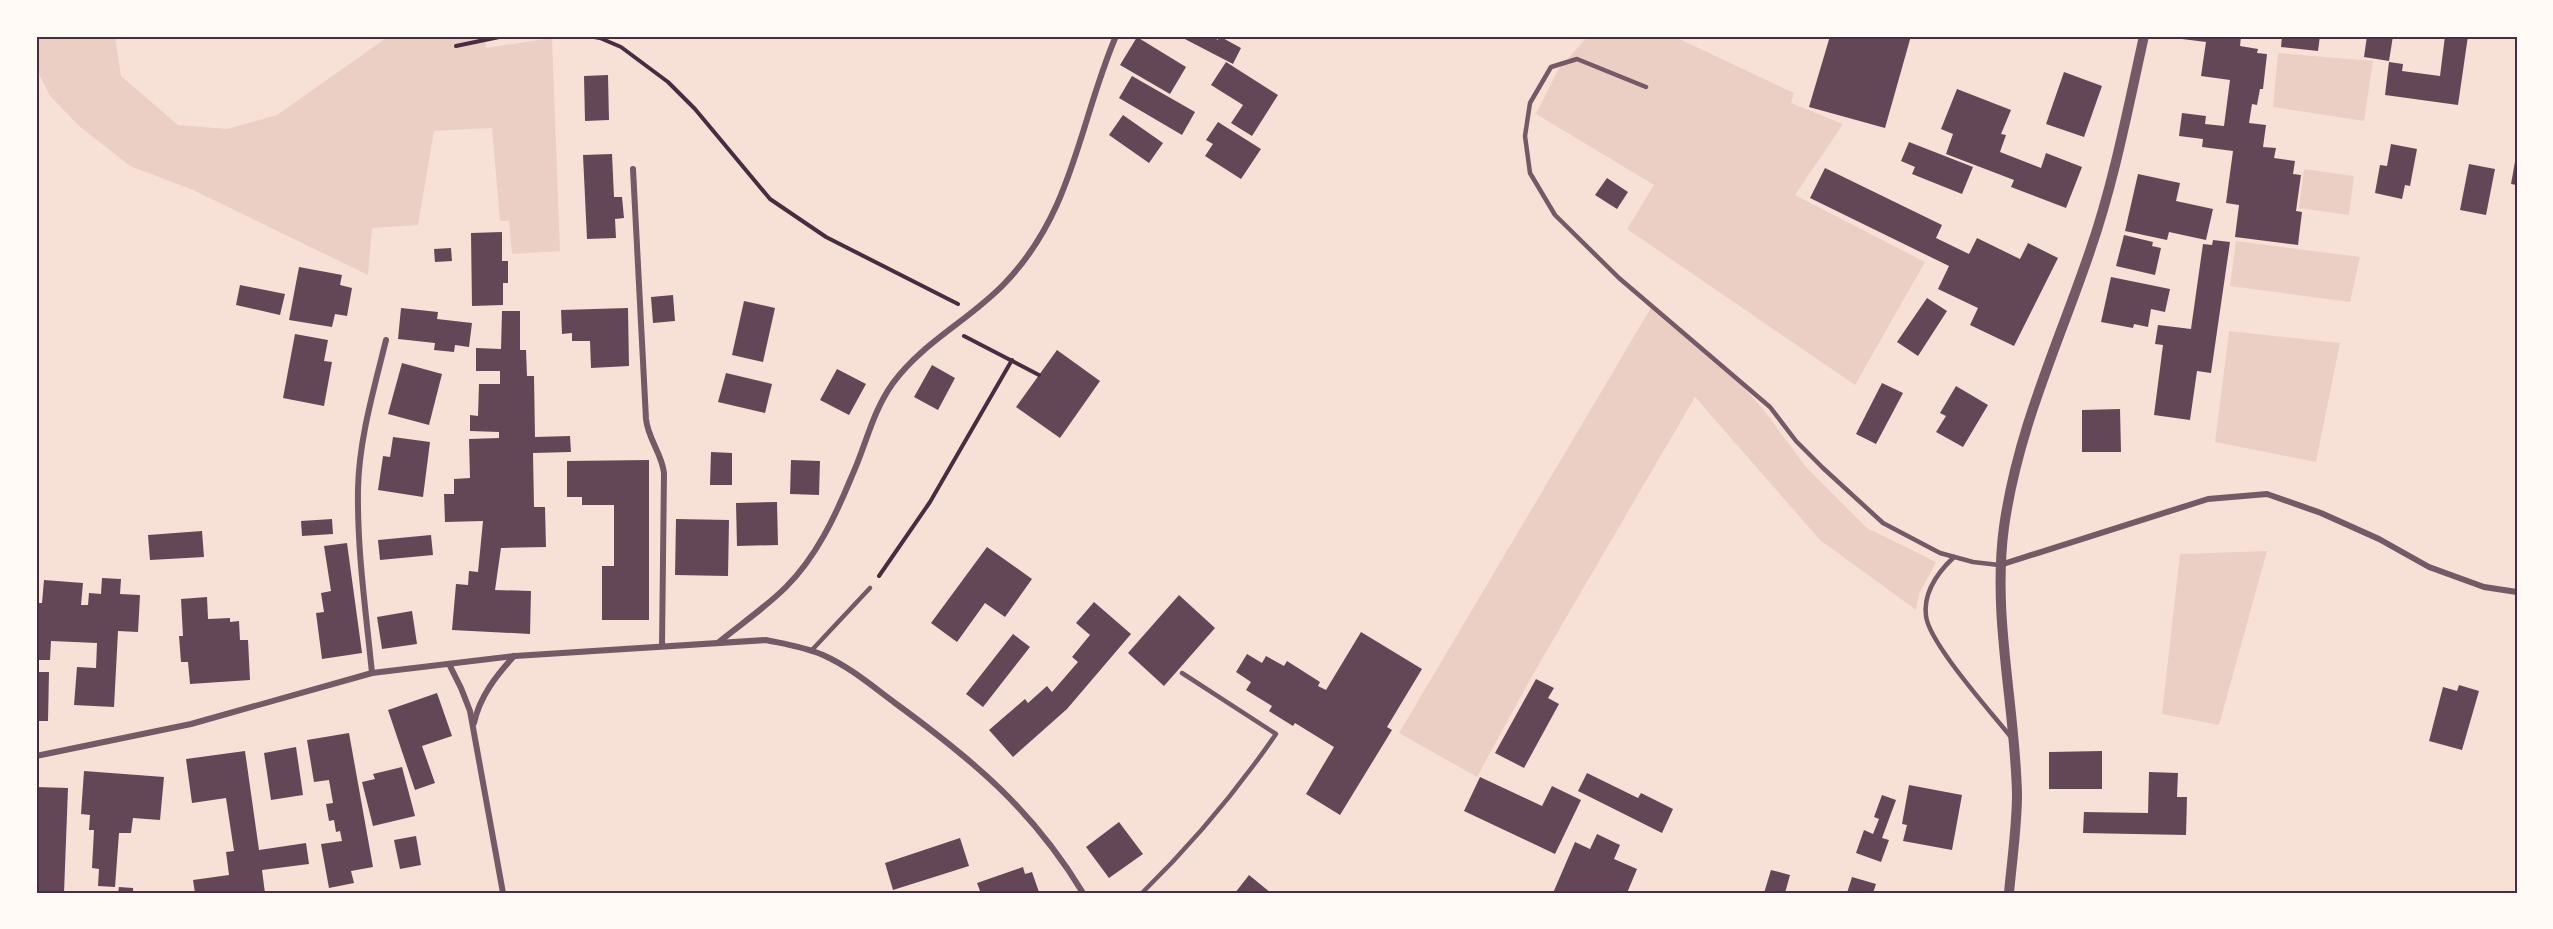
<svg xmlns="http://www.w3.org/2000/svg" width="2553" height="929" font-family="'Exo 2',sans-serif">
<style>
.green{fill:#ebcfc5}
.building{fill:#644757}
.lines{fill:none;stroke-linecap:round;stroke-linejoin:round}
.path{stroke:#4a2c40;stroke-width:4}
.service{stroke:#755966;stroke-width:4.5}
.minor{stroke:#755966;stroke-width:6}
.tertiary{stroke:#755966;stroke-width:10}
.neatline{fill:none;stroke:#4a2c40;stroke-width:2}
</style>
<rect width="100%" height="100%" fill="#f7e1d7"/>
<!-- green -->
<g class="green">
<path d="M 36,36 L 115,36 L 121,76 L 178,125 L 227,129 L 277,115 L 389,36 L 485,36 L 486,48 L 552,38 L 560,251 L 512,254 L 509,221 L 500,221 L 492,128 L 434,131 L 418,225 L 372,228 L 368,275 L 193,190 L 130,166 L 79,126 L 50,96 L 36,68 Z"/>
<path d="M 1588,36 L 1673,36 L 1794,93 L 1791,103 L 1843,124 L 1795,195 L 1925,262 L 1855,385 L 1627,229 L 1654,185 L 1536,114 L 1558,70 Z"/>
<path d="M 2278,53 L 2373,61 L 2364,121 L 2273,107 Z"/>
<path d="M 2304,169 L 2354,176 L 2349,215 L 2299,208 Z"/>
<path d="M 2236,241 L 2360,257 L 2350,302 L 2230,286 Z"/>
<path d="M 1652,306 L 1737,380 L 1763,409 L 1806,467 L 1867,528 L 1936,562 L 1919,594 L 1916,610 L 1820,540 L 1695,397 L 1532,676 L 1477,777 L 1399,733 Z"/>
<path d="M 2229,331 L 2340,343 L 2316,462 L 2215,442 Z"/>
<path d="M 2267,551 L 2219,725 L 2162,714 L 2180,554 Z"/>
</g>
<!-- building -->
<g class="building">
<path d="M 1179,36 L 1211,36 L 1218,40 L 1219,36 L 1241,48 L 1233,64 Z"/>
<path d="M 1830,36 L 1911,36 L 1885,128 L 1809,107 Z"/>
<path d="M 2182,36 L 2241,36 L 2240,46 L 2258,49 L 2257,53 L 2267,54 L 2263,89 L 2260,89 L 2257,105 L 2252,104 L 2249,123 L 2266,125 L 2263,147 L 2276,148 L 2274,158 L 2295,161 L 2293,174 L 2301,175 L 2296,211 L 2302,212 L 2298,245 L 2235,237 L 2239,205 L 2226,203 L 2233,151 L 2202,147 L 2203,139 L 2179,136 L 2182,113 L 2206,116 L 2205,124 L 2224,126 L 2230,80 L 2201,76 L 2206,42 L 2182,39 Z"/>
<path d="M 2282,36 L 2320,36 L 2318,51 L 2281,47 Z"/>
<path d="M 2367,36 L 2393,36 L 2389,61 L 2364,57 Z"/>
<path d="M 2445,36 L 2468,36 L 2458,105 L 2385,95 L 2389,62 L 2403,64 L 2402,71 L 2440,76 Z"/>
<path d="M 1137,37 L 1186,67 L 1170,94 L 1120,65 Z"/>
<path d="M 1226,62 L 1278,95 L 1252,136 L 1231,123 L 1243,105 L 1211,85 Z"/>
<path d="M 2064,72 L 2102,86 L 2084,137 L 2046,124 Z"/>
<path d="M 608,75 L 609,120 L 585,121 L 584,76 Z"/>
<path d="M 1132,76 L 1195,112 L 1182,135 L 1119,98 Z"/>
<path d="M 1957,89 L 2011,110 L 2001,134 L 2006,135 L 2000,152 L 2041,168 L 2046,153 L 2082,167 L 2066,208 L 2011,187 L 2014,180 L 1946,154 L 1953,134 L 1941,129 Z"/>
<path d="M 1123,115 L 1163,143 L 1149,163 L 1109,135 Z"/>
<path d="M 1218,122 L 1261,149 L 1241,179 L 1205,156 L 1213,144 L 1206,140 Z"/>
<path d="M 1909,142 L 1973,167 L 1962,194 L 1912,174 L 1915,167 L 1901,161 Z"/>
<path d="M 2391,144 L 2417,149 L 2410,186 L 2405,185 L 2402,199 L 2375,193 L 2380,165 L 2387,166 Z"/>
<path d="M 612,154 L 614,197 L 622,197 L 624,218 L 615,219 L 616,238 L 587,239 L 583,155 Z"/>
<path d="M 2516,156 L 2517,156 L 2517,185 L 2511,184 Z"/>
<path d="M 2469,164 L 2495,169 L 2486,215 L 2460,210 Z"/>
<path d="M 1825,168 L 1942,225 L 1936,238 L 1969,254 L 1977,238 L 2020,259 L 2028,243 L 2058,258 L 2014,346 L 1970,325 L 1978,308 L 1938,289 L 1949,266 L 1810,198 Z"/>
<path d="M 2138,174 L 2180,183 L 2176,201 L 2213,209 L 2206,240 L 2169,232 L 2167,240 L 2125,231 Z"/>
<path d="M 1607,178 L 1628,192 L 1617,209 L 1595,195 Z"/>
<path d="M 502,232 L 502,261 L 508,261 L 508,283 L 503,283 L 503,305 L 472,306 L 471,233 Z"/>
<path d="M 2124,235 L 2153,242 L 2152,246 L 2161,248 L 2155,275 L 2116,266 Z"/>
<path d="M 2213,240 L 2230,242 L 2211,373 L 2197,371 L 2190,420 L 2154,415 L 2163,345 L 2155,344 L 2158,325 L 2191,329 L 2203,244 L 2212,245 Z"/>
<path d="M 451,248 L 452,261 L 435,262 L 434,249 Z"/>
<path d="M 299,267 L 342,275 L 340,285 L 352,288 L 347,316 L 335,314 L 332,327 L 289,320 Z"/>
<path d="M 2111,277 L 2170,289 L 2165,312 L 2151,309 L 2148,327 L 2134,324 L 2133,328 L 2101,322 Z"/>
<path d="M 240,285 L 285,294 L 280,315 L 236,305 Z"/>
<path d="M 673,295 L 675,321 L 653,323 L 651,297 Z"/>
<path d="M 1927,298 L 1947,311 L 1918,356 L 1897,342 Z"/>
<path d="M 744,301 L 775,308 L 763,362 L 732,355 Z"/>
<path d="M 401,308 L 438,312 L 437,319 L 472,323 L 469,347 L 455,345 L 454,352 L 434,350 L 435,343 L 398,339 Z"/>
<path d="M 628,308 L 629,366 L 591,368 L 590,341 L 572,341 L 572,333 L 562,334 L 561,310 Z"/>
<path d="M 502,311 L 520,311 L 520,350 L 526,350 L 527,376 L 534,376 L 535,437 L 570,436 L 571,452 L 533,453 L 534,507 L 545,507 L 546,547 L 501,548 L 495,590 L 531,591 L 530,634 L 452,630 L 456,584 L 468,585 L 469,571 L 478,572 L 483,521 L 445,522 L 444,494 L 454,494 L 454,479 L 470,478 L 469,439 L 499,438 L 499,432 L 470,431 L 470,415 L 478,416 L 479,384 L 500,384 L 500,371 L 476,371 L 476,348 L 501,349 Z"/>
<path d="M 295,334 L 328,340 L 324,361 L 332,362 L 324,406 L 283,398 Z"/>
<path d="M 1057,350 L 1100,381 L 1060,438 L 1016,407 Z"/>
<path d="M 402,363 L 442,374 L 429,425 L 388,414 Z"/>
<path d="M 932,365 L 955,378 L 938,410 L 914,397 Z"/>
<path d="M 837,369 L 866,384 L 849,415 L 820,400 Z"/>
<path d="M 726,373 L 772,384 L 765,413 L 718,402 Z"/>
<path d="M 1882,383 L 1903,393 L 1876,444 L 1856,434 Z"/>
<path d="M 1956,386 L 1988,405 L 1963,447 L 1936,432 L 1946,416 L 1940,413 Z"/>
<path d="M 2120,409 L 2121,452 L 2082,452 L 2082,410 Z"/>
<path d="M 393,437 L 430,442 L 423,497 L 378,490 L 383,456 L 390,457 Z"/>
<path d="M 711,452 L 732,453 L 732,485 L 710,485 Z"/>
<path d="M 649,460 L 649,620 L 602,620 L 602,566 L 614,566 L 614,505 L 582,505 L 582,497 L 567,497 L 567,461 Z"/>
<path d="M 791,460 L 820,461 L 819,495 L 790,494 Z"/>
<path d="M 777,502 L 778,545 L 737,546 L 736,503 Z"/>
<path d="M 332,519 L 333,534 L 302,536 L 301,521 Z"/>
<path d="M 676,519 L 729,520 L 728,576 L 675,575 Z"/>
<path d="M 202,531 L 204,557 L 150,560 L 148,535 Z"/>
<path d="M 431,535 L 433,555 L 380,560 L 378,540 Z"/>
<path d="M 347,543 L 362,653 L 322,659 L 316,613 L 324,612 L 321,593 L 331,591 L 324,546 Z"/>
<path d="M 987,547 L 1032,579 L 1005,617 L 985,603 L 957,642 L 931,623 Z"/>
<path d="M 102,578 L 121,579 L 120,594 L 140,595 L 138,632 L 118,631 L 114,707 L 74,705 L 77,667 L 96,668 L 97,643 L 51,641 L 50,660 L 36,660 L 36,603 L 42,603 L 44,580 L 83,583 L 81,605 L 88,605 L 89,593 L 101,594 Z"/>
<path d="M 1179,595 L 1215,628 L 1164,686 L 1128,653 Z"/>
<path d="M 207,597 L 208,619 L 230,618 L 230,622 L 239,621 L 240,640 L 248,640 L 250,680 L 190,684 L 188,662 L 181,662 L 179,636 L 183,636 L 181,599 Z"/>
<path d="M 1094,602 L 1131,634 L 1067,709 L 1013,757 L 989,730 L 1025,699 L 1028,703 L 1047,686 L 1052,692 L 1078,662 L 1072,657 L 1090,635 L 1076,623 Z"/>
<path d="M 412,611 L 417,644 L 382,649 L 377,617 Z"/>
<path d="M 1361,632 L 1422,669 L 1387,727 L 1392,730 L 1340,815 L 1306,794 L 1334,747 L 1295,723 L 1293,726 L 1269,711 L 1272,706 L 1246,690 L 1251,682 L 1236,672 L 1247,654 L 1262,663 L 1266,656 L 1284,666 L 1287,661 L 1320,682 L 1318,686 L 1326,690 Z"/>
<path d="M 1013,634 L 1030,647 L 983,707 L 966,694 Z"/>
<path d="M 36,672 L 49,672 L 48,721 L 36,721 Z"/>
<path d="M 1536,679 L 1554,688 L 1548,698 L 1559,704 L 1524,768 L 1495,753 Z"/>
<path d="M 2459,685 L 2479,691 L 2462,750 L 2429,741 L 2443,687 L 2457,691 Z"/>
<path d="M 437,693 L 452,736 L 422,746 L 435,783 L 415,790 L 388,710 Z"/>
<path d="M 349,733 L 373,867 L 351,871 L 354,883 L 329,888 L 321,844 L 342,841 L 340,831 L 336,832 L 334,820 L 329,821 L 326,804 L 333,803 L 329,780 L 314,782 L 307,740 Z"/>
<path d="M 296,747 L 303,795 L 271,800 L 264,753 Z"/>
<path d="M 245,751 L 259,850 L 306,843 L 309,864 L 262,870 L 265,893 L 195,893 L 193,880 L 229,875 L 226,852 L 234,851 L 226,798 L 192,803 L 186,759 Z"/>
<path d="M 2102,751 L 2102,789 L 2049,789 L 2049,752 Z"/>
<path d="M 402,767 L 415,816 L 373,826 L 362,782 L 375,779 L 373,774 Z"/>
<path d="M 84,771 L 164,777 L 160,820 L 133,818 L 131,833 L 119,833 L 115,887 L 98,886 L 99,869 L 92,868 L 94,830 L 89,830 L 90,815 L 81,814 Z"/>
<path d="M 2149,772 L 2178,773 L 2177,797 L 2187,797 L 2186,835 L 2083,833 L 2084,812 L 2148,813 Z"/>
<path d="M 1587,773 L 1638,798 L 1641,793 L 1673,809 L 1662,833 L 1578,791 Z"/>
<path d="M 1480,777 L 1542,806 L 1552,786 L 1581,800 L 1555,854 L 1464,811 Z"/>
<path d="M 1909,785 L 1962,795 L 1952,850 L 1903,841 L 1907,825 L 1902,824 Z"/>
<path d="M 36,787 L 68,788 L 64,893 L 36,893 Z"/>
<path d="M 1882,795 L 1896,800 L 1882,838 L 1889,840 L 1881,862 L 1856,853 L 1864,830 L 1873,834 L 1879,819 L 1874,817 Z"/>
<path d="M 1119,822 L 1143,854 L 1109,878 L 1086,847 Z"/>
<path d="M 1597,834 L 1620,845 L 1614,859 L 1637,869 L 1627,893 L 1553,893 L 1575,842 L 1590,849 Z"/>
<path d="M 416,836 L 421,865 L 400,869 L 394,840 Z"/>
<path d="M 960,838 L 969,866 L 893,890 L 885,863 Z"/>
<path d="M 1023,867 L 1025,874 L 1032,872 L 1039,892 L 974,893 L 980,891 L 977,883 Z"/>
<path d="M 1771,870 L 1790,875 L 1785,893 L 1764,893 Z"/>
<path d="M 1249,875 L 1271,893 L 1235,893 Z"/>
<path d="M 1852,877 L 1876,884 L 1873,893 L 1847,893 Z"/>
<path d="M 119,887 L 133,888 L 133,893 L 118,893 Z"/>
</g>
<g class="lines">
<!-- path -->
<g class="path">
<path d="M 588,36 L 600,38 L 621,47 L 668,82 L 695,109 L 770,199 L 826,237 L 958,304"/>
<path d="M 456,46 L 504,36"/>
<path d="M 964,336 L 1039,375"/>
<path d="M 879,576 L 930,502 L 1012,360"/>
</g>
<!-- service -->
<g class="service">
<path d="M 1646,87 L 1577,59 L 1551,67 L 1530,103 L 1525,136 L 1530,173 L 1555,215 L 1619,278 L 1770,407 L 1796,441 L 1823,468 L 1883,523 L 1940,553 L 1973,562 L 1999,565"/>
<path d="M 1954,557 C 1938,572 1923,592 1926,616 C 1929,643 1991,712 2010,736"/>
<path d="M 811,651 L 870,588"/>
<path d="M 1142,893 C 1192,844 1236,792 1276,734 L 1182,673"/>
</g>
<!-- minor -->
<g class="minor">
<path d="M 633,169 L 646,419 C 648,439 662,454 664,473 L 662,646"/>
<path d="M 2000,565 L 2208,499 L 2267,494 L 2321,513 L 2379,539 L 2429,567 L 2484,587 L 2517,592"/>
<path d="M 719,642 C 741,624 766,607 786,587 C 816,557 835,517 851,478 C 866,446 872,412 893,383 C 923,342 971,319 1005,283 C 1074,211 1079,122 1116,36"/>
<path d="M 449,664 L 461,688 L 470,711 L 503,893"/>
<path d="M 372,673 C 366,612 357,551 358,489 C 359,439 374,389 386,340"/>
<path d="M 474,723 C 480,696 496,676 514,656"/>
<path d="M 36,756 L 191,724 L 372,673 L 515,656 L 766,640 C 785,644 805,647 823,655 C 850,667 872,686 895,703 C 973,760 1032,809 1083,893"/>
</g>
<!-- tertiary -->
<path class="tertiary" d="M 2009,893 C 2012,860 2017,826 2017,794 C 2015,704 1992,617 2004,527 C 2018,428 2058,345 2090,251 C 2114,182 2128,108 2144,36"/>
</g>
<!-- border -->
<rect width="2553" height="929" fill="none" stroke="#fffaf5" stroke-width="75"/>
<rect x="38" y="38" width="2478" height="854" class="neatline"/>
</svg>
